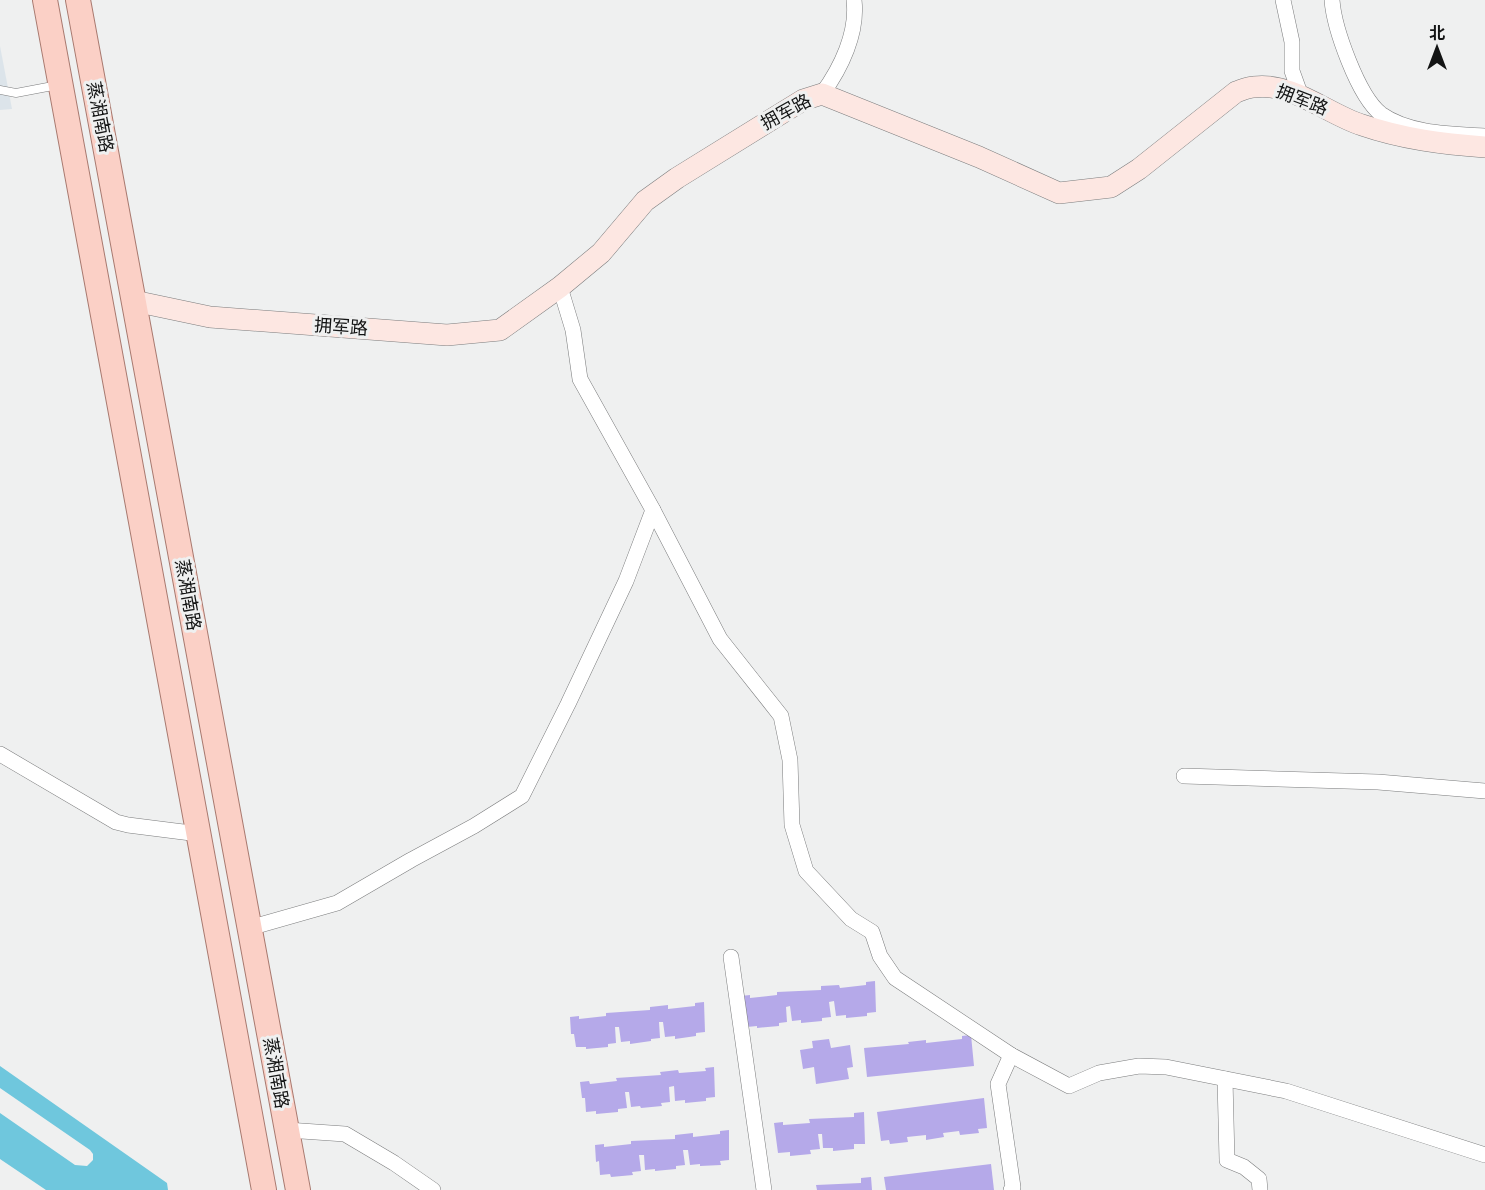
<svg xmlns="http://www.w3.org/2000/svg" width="1485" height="1190" font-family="'Archivo Narrow','Noto Sans SC',sans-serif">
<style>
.built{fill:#dce4ea}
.water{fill:#6fc7dd}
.building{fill:#b5a9e9}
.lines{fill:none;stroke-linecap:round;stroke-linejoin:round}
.lane-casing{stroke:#7b7c7d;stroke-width:9}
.street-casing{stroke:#7b7c7d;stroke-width:16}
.secondary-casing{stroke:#7b7c7d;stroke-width:22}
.primary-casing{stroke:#a8796f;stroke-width:26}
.lane{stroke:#fff;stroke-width:8}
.street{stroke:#fff;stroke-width:15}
.secondary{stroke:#fde7e2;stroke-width:21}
.primary{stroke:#fbd0c6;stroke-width:24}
.labels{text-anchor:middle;stroke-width:6;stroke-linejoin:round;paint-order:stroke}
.street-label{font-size:18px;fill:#131414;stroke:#eff0f0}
</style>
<rect width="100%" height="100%" fill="#eff0f0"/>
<!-- built -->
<path class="built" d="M 0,46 L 12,109 L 0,110 Z"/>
<!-- water -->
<path class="water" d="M 0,1066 L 167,1183 L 168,1190 L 46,1190 L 0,1159 L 0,1113 L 75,1165 L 87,1166 L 93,1160 L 93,1154 L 90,1150 L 0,1088 Z"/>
<!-- building -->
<g class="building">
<path d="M 875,981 L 876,1012 L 867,1013 L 867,1016 L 846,1018 L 846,1015 L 836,1016 L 834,1001 L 829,1002 L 831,1017 L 822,1018 L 822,1021 L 801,1023 L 801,1020 L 792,1021 L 790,1006 L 786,1007 L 787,1022 L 779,1023 L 779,1026 L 757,1028 L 757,1026 L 747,1027 L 741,996 L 750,995 L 750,998 L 777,995 L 777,992 L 821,990 L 821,986 L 839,985 L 840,988 L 866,985 L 866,982 Z"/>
<path d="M 704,1002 L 705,1032 L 696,1033 L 696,1036 L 675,1039 L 675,1036 L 665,1037 L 663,1022 L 659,1022 L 660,1038 L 651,1039 L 651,1041 L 630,1044 L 630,1041 L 621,1042 L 619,1027 L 615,1027 L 616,1043 L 608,1044 L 608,1047 L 586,1049 L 586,1047 L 576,1047 L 574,1034 L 571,1034 L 570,1017 L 579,1016 L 579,1019 L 606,1016 L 606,1013 L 650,1010 L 650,1007 L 668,1005 L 668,1009 L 695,1006 L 695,1003 Z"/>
<path d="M 971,1035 L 974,1066 L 867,1077 L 864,1048 L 909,1044 L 908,1042 L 926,1040 L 926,1043 L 962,1039 L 962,1036 Z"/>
<path d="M 829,1039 L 831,1048 L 850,1045 L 853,1067 L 847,1068 L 849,1079 L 816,1084 L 814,1067 L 803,1069 L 800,1050 L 813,1048 L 812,1041 Z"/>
<path d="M 714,1067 L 715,1097 L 706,1098 L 706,1101 L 685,1103 L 685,1100 L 675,1101 L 674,1086 L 669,1087 L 670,1102 L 661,1103 L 662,1106 L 641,1108 L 640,1106 L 631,1107 L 629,1092 L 625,1092 L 627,1108 L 618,1109 L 618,1112 L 596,1114 L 596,1111 L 586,1112 L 585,1098 L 582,1098 L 580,1082 L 589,1081 L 590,1084 L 617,1081 L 616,1078 L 661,1075 L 660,1072 L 678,1070 L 679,1073 L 706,1071 L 705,1068 Z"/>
<path d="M 984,1098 L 987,1128 L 978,1129 L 979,1133 L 960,1135 L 959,1131 L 943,1133 L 944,1137 L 926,1140 L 926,1135 L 907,1137 L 908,1142 L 890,1144 L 889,1140 L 881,1141 L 877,1112 Z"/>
<path d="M 864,1112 L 865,1144 L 854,1144 L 854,1149 L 833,1151 L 833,1148 L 823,1148 L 822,1134 L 818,1134 L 820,1149 L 810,1150 L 811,1154 L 790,1156 L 790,1152 L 778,1153 L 774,1123 L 783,1122 L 783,1125 L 810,1123 L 809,1119 L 854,1117 L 854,1113 Z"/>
<path d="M 729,1130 L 729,1160 L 720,1161 L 721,1165 L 700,1166 L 700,1164 L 690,1165 L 688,1150 L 683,1150 L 685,1165 L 676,1166 L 676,1169 L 655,1171 L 655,1169 L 645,1170 L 644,1155 L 639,1155 L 641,1171 L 632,1172 L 633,1175 L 611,1177 L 610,1174 L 600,1175 L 599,1161 L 596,1162 L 595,1145 L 604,1144 L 604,1147 L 631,1144 L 631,1141 L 675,1139 L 675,1135 L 693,1133 L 693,1137 L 720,1134 L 720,1131 Z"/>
<path d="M 991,1164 L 994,1190 L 886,1190 L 884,1177 Z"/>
<path d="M 871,1177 L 872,1190 L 817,1190 L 816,1185 L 861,1183 L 861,1178 Z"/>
</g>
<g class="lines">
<!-- lane casing -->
<g class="lane-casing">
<path id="lane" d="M 0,90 L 16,93 L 58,85"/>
</g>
<!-- street casing -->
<g class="street-casing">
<g id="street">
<path d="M 1283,0 L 1292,42 L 1292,71 L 1301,96"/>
<path d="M 1332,0 C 1334,28 1358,96 1381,114 C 1409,134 1452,134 1485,136"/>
<path d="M 822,94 C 841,68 858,33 854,0"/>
<path d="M 560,287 L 573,330 L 580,379 L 653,510 L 720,639 L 781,716 L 790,760 L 792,825 L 806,871 L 851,919 L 872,932 L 880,956 L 895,978 L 1011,1055 L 1069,1086 L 1099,1073 L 1139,1066 L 1166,1067 L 1286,1091 L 1485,1155"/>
<path d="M 0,754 L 116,822 L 128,825 L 199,834"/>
<path d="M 1184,776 L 1378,782 L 1485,791"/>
<path d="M 249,928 L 337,903 L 411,860 L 474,826 L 522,796 L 568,704 L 626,581 L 653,510"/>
<path d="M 731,957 L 764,1190"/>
<path d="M 1225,1079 L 1227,1160 L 1244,1167 L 1259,1179 L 1260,1190"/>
<path d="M 287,1130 L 345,1134 L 394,1163 L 433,1190"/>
<path d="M 1011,1190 L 1013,1187 L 998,1084 L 1011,1055"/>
</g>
</g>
<!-- secondary casing -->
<g class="secondary-casing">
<path id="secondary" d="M 134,301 L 210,317 L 447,335 L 500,330 L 560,287 L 601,253 L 645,201 L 677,178 L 803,100 L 822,94 L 979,157 L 1059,193 L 1111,187 L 1139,169 L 1236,92 C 1242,90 1248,87 1254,87 C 1293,82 1327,114 1362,125 C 1403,139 1443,144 1485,147"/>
</g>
<!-- primary casing -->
<g class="primary-casing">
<g id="primary">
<path d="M 45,0 L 264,1190"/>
<path d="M 78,0 L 298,1190"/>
</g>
</g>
<!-- lane -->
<use href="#lane" class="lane"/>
<!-- street -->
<use href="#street" class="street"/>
<!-- secondary -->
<use href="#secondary" class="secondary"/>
<!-- primary -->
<use href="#primary" class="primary"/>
</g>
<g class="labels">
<!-- street labels -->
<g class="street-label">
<text transform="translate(1302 100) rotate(21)" y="6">拥军路</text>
<text transform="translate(786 112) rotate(-29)" y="6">拥军路</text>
<text transform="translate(100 117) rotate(79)" y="6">蒸湘南路</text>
<text transform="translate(341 327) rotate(4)" y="6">拥军路</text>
<text transform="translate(188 595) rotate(80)" y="6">蒸湘南路</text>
<text transform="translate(276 1073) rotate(80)" y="6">蒸湘南路</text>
</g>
</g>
<!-- north arrow -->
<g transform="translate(1437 48)" stroke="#eff0f0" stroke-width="4.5" paint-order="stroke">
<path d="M0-4.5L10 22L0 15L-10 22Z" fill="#131414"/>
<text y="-9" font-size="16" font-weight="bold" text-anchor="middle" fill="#131414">北</text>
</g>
</svg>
